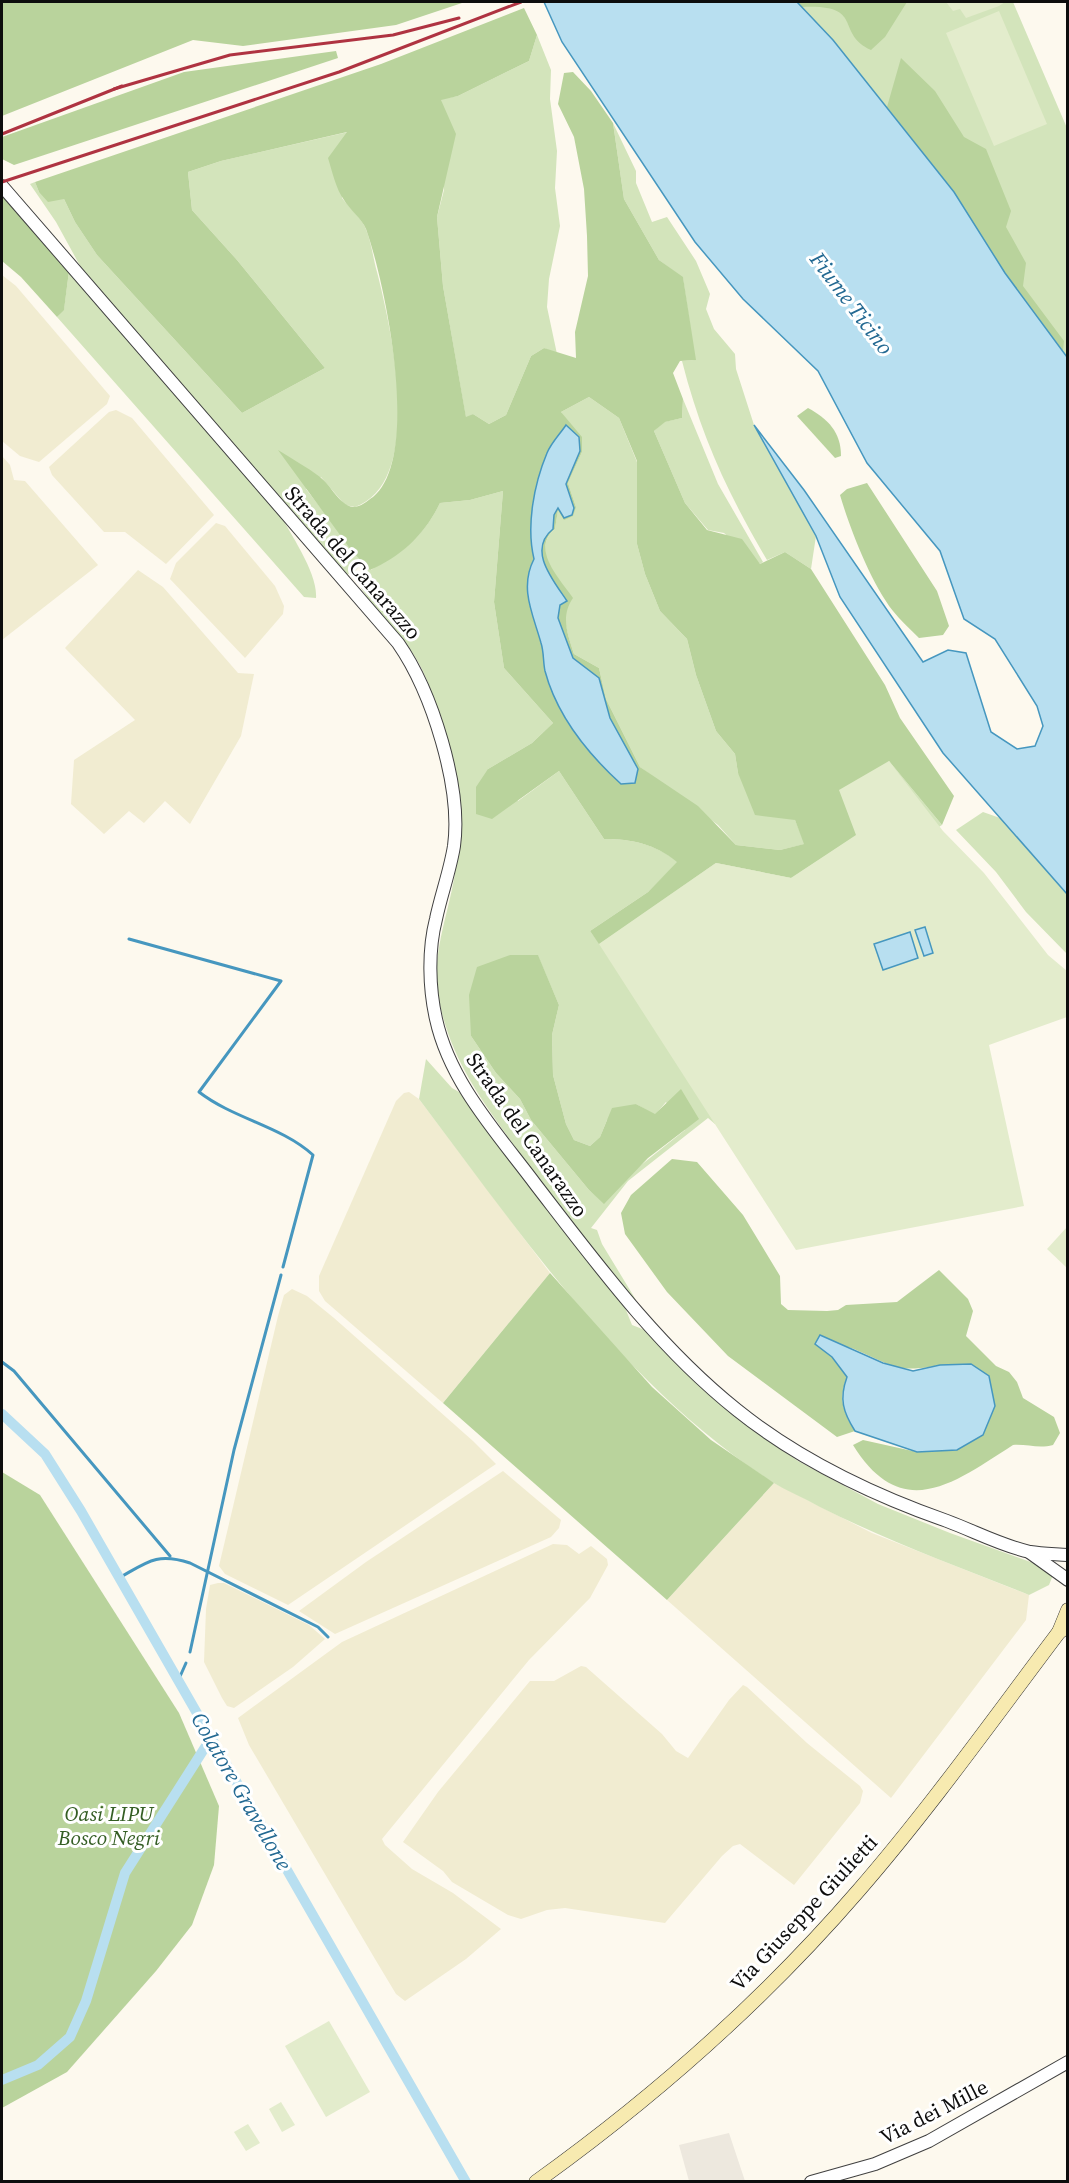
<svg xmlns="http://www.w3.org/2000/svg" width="1069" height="2183" font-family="'Source Serif 4',serif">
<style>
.farmland{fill:#f1ecd1}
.green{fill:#d3e4bb;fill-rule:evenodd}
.forest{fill:#b9d39c;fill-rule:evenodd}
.pitch{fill:#e3eccc}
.plaza{fill:#ede8de}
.water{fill:#b8dff0;stroke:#4697bf;stroke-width:1.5}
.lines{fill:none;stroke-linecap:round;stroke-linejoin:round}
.stream{stroke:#4697bf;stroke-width:3}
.canal{stroke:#b8dff0;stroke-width:10}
.tertiary-casing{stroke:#404040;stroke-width:14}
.secondary-casing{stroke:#2f2f2f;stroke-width:15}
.tertiary{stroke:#fff;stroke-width:12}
.secondary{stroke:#f7eab0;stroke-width:14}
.rail{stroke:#af3341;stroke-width:3}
.labels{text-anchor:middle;stroke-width:6;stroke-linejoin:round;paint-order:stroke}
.street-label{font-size:21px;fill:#0d0d0d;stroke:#fff}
.park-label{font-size:21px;font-style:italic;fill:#345e24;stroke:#fff}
.water-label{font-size:22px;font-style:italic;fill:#236992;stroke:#fff}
</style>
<rect width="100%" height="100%" fill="#fdf9ee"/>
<!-- farmland -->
<g class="farmland">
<path d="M 2,275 L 16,286 L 110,396 L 107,404 L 39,462 L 20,456 L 2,441 Z"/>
<path d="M 116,410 L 132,418 L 214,515 L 166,564 L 125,532 L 104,532 L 52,475 L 49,467 L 109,412 Z"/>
<path d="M 2,456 L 10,465 L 14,480 L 25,481 L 98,565 L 2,640 Z"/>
<path d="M 216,523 L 225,526 L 275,586 L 284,606 L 283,614 L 245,658 L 170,579 L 176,563 Z"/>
<path d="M 138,570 L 163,587 L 238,673 L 254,674 L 241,736 L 190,824 L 165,801 L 144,823 L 129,811 L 104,834 L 71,804 L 74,760 L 135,720 L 65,648 Z"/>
<path d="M 409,1092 L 419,1099 L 550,1273 L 443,1403 L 325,1301 L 319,1291 L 319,1276 L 396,1101 L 404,1093 Z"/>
<path d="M 292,1289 L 307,1296 L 334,1318 L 473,1441 L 496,1464 L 288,1605 L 225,1574 L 219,1566 L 278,1316 L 284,1295 Z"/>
<path d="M 503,1471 L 561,1520 L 559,1528 L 551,1537 L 335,1634 L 299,1611 L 366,1562 Z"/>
<path d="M 774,1483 L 872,1533 L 1029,1595 L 1026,1620 L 891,1798 L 667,1600 Z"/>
<path d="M 553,1544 L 567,1545 L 579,1554 L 591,1546 L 607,1559 L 608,1565 L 590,1598 L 529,1660 L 382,1839 L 385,1845 L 412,1869 L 453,1893 L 501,1929 L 466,1959 L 405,2001 L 396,1994 L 375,1959 L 249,1745 L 238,1718 L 342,1642 Z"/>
<path d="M 218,1583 L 224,1583 L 309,1625 L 325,1639 L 293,1667 L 234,1708 L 227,1706 L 222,1698 L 204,1662 L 206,1609 L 210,1585 Z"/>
<path d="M 581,1666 L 586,1667 L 662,1734 L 676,1751 L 688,1758 L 729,1700 L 743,1685 L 747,1687 L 807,1743 L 860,1786 L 863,1791 L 860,1803 L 794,1885 L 740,1844 L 733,1846 L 722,1856 L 665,1923 L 565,1908 L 547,1910 L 521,1919 L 508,1915 L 452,1882 L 443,1871 L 403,1842 L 438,1792 L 530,1681 L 554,1681 Z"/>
</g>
<!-- green -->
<g class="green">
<path d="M 797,2 L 1013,2 L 1067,128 L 1067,357 L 1005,273 L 954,192 L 833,40 Z"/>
<path d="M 537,35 L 551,70 L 550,99 L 557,151 L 555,188 L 560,226 L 549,279 L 547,307 L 557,354 L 544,348 L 531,356 L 506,415 L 489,424 L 473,414 L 466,418 L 443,286 L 437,217 L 444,190 L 441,99 L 458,96 L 529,61 Z"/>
<path d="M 613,123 L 636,171 L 636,183 L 652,222 L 667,217 L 696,261 L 710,294 L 706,309 L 714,329 L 735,354 L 736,369 L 754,425 L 816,536 L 811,569 L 785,552 L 767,560 C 728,494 701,436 682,361 L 695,360 L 683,278 L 659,260 L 624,199 Z"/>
<path d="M 348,132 L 342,198 C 349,207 360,217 365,227 C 371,240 373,258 377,272 C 391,327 426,481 355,507 L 345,505 L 321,477 L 306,489 L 363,562 L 355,571 L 346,575 L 84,273 L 56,222 L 30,184 L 35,182 L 39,192 L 64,199 L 75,222 L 97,255 L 242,413 L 325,368 L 237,260 L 192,210 L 188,172 L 221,161 Z"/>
<path d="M 69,271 L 279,512 C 290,534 318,573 316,598 L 304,597 L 57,317 L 64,309 Z"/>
<path d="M 589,397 L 619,418 L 637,462 L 637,544 L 645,574 L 660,611 L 687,639 L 696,675 L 716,731 L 735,754 L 738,773 L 795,820 L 805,844 L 780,850 L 736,845 L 718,825 L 640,767 L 606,699 L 599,668 L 574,654 C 571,645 568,636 566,626 C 565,620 566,614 565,608 C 560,584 530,549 555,529 L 558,509 L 576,507 L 568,483 L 582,452 L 561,412 Z"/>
<path d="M 683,399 L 718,484 L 763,562 L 760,564 L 724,533 L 708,530 L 685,503 L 654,431 L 664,422 L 682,418 Z"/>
<path d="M 503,491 L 494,602 L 504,668 L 553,723 L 532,743 L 488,769 L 518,801 L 559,771 L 604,839 C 632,839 655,844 678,862 L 648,892 L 590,931 L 599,943 L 716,863 L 791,878 L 889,761 L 942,825 L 919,840 L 715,1124 L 708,1118 L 628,1181 L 591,1228 L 597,1230 L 602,1244 L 636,1300 L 636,1306 C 595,1253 554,1202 515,1147 C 482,1100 453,1063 440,1005 C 427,952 455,904 457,853 C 458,836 452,816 450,799 C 443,749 441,695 412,652 C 397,629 375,611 361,588 L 363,573 L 368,567 L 371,570 C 404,549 422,539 440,503 L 470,500 ZM 510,955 L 538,956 L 559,1005 L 552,1035 L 553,1075 L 566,1124 L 574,1140 L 590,1146 L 600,1137 L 607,1120 L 636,1104 L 655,1115 L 666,1102 L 685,1130 L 631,1173 L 604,1203 L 589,1190 L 531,1120 L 520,1099 L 496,1073 L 471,1036 Z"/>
<path d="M 983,812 L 1000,818 L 1067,894 L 1067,954 L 1026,912 L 996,872 L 956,830 Z"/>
<path d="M 426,1059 L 452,1088 L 459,1092 L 624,1305 L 632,1325 L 645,1330 L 739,1420 L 798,1461 L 878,1504 L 950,1533 L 1039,1565 L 1053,1575 L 1049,1585 L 1029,1595 C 959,1567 888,1541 820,1507 C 804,1498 787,1491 772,1482 C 624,1386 523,1237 419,1099 Z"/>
</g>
<!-- forest -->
<g class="forest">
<path d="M 2,2 L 465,2 L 396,25 L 243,46 L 193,40 L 2,116 Z"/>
<path d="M 797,2 L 907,2 L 885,37 L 871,50 C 834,33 866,4 802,7 Z"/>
<path d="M 524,8 L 537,35 L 529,61 L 458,96 L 441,100 L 456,134 L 437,217 L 443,286 L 466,417 L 473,414 L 489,424 L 506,415 L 531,356 L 544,348 L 576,358 L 575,332 L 588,276 L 587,236 L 584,189 L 574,137 L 558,104 L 564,73 L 573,72 L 591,91 L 613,123 L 624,199 L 659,260 L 683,277 L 696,360 L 680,361 L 673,373 L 683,399 L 682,418 L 665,422 L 654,431 L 685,503 L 707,530 L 742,539 L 760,564 L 785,552 L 811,569 L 885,685 L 900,718 L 954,796 L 942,825 L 889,761 L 857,835 L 791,878 L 716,863 L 599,944 L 590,931 L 648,892 L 677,862 C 655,844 632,839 604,839 L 559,771 L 492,819 L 476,814 L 476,787 L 488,769 L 532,743 L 553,723 L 504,668 L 494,602 L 503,491 L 470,500 L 440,503 C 425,534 402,556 370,570 L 351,550 L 278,450 C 292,459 307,467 320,477 C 331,485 339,505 353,507 C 361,507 367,501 373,497 C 422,457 385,282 366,229 C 362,219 350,210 344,200 C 336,189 332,171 328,158 L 347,132 L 221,161 L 188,172 L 192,210 L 237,260 L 325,368 L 242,413 L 97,255 L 75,222 L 64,199 L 48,202 L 39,192 L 35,182 L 381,64 ZM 589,397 L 619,418 L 637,461 L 637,544 L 645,574 L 660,611 L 687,639 L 696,675 L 716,731 L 735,754 L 738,773 L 755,815 L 795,820 L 804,844 L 780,850 L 736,845 L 698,806 L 640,767 L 606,699 L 599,668 L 574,654 C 568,634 560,617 573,598 C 560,579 530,549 555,529 L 558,510 L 564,520 L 573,516 L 576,507 L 568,483 L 582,452 L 582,437 L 561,412 Z"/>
<path d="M 336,51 L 338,58 L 14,165 L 2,159 L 2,137 L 184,72 Z"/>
<path d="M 901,58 L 935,91 L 964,137 L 986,149 L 1011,211 L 1006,227 L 1026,263 L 1023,286 L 1064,341 L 1063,351 L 1005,273 L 954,192 L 887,107 Z"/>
<path d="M 2,193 L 69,271 L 64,310 L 57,317 L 21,277 L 2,261 Z"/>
<path d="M 808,408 C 828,419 841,432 841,456 L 835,458 L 797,416 Z"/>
<path d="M 867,483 L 937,591 L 949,626 L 943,635 L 919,638 C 910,629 900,620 893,611 C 871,583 850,529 840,495 L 847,489 Z"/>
<path d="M 510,955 L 538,955 L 559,1005 L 552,1035 L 553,1075 L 566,1124 L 574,1140 L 590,1146 L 600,1137 L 612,1108 L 636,1104 L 655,1114 L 681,1089 L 699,1119 L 648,1158 L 604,1204 L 589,1190 L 531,1120 L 520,1099 L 496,1073 L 471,1036 L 469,995 L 477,967 Z"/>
<path d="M 672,1159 L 697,1162 L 743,1215 L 780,1276 L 781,1304 L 788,1310 L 827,1311 L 838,1310 L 846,1305 L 897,1302 L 939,1270 L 968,1299 L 973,1311 L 966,1336 L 996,1366 L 1009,1372 L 1017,1382 L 1023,1398 L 1054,1417 L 1060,1433 L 1053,1445 C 1039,1449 1027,1444 1013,1445 C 954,1483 902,1524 853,1445 L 863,1440 L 917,1452 L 957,1450 L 983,1435 L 995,1406 L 940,1365 C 897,1374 892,1365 854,1349 C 843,1344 827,1345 816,1344 L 832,1357 L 847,1377 C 838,1399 843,1412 855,1431 L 837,1437 L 728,1356 L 667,1292 L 625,1234 L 621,1213 L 631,1195 Z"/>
<path d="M 550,1273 L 652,1387 L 711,1440 L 774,1483 L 667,1600 L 443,1403 Z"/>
<path d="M 2,1472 L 40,1495 L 179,1713 L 219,1806 L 214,1865 L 192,1925 L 156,1971 L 67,2072 L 2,2108 Z"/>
</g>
<!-- pitch -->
<g class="pitch">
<path d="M 946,2 L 1005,2 L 999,6 L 966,18 L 960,9 L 953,11 Z"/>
<path d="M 999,11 L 1047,124 L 994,146 L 946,33 Z"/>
<path d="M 889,761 L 943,831 L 984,873 L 1048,955 L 1067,971 L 1067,1017 L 989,1045 L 1024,1206 L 796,1250 L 599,944 L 716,863 L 791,878 L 856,835 L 839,790 Z"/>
<path d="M 1067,1227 L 1067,1268 L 1047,1249 Z"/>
<path d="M 329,2021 L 370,2092 L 326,2117 L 285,2046 Z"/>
<path d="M 281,2102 L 295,2125 L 282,2132 L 269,2109 Z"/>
<path d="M 248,2124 L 260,2143 L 246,2151 L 234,2132 Z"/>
</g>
<!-- plaza -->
<path class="plaza" d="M 729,2133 L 745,2181 L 689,2181 L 679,2145 Z"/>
<!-- water -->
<g class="water">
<path d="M 544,2 L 797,2 L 833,40 L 954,192 L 1005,273 L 1067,357 L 1067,894 L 943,753 L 840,597 L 816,536 L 754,425 L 804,490 L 923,662 L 948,650 L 966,653 L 991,732 L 1017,749 L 1035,746 L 1043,726 L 1037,706 L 995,639 L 964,619 L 940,551 L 867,463 L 818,371 L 743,299 L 695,242 L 562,42 Z"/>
<path d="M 566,425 L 579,437 L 580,451 L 566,484 L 574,508 L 572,515 L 564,518 L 558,508 L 554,515 L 553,529 C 527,550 553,580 567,601 L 560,605 L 558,618 L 573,658 L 599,678 L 610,718 L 638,769 L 635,783 L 621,784 C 587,753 557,716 545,671 C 543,662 544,652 541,643 C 533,614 519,588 534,559 C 526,526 534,484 547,453 C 551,443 560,434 566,425 Z"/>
<path d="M 925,927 L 933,953 L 924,956 L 915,930 Z"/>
<path d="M 910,932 L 918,958 L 883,970 L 874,944 Z"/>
<path d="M 820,1335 L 883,1363 L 913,1371 L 940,1365 L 971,1364 L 989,1376 L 995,1406 L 983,1435 L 957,1450 L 917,1452 L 855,1431 C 843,1412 839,1399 847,1377 L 832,1357 L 815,1344 Z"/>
</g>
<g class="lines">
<!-- stream -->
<g class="stream">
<path d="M 129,939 L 281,981 L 199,1092 C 234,1119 281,1126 313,1155 L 283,1267"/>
<path d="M 2,1362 L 14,1371 L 170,1556"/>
<path d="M 119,1578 C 147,1562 157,1552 190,1563 L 318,1627 L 328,1637"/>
<path d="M 190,1652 L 234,1450 L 281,1275"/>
<path d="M 178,1681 L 186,1663"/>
</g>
<!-- canal -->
<g class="canal">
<path d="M 2,1414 L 45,1454 L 81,1511 L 466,2182"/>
<path d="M 2,2080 L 38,2065 L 70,2037 L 86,2001 L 125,1873 L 211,1738"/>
</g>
<!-- tertiary casing -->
<g class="tertiary-casing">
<g id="tertiary">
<path d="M 2,186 L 398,643 C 432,692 462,787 454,846 C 450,871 441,895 436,919 C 428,950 429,988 436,1019 C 450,1083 498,1134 536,1185 C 597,1264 658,1347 737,1410 C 798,1459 873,1495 947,1521 C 974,1531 1002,1546 1030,1552 C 1042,1554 1055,1554 1068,1555"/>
<path d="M 1029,1552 L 1068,1580"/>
<path d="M 811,2182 L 875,2164 L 929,2141 L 1068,2062"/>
</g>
</g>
<!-- secondary casing -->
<g class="secondary-casing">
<g id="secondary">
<path d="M 1059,1632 L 1068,1610"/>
<path d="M 536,2182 C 653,2098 765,1999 859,1890 C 930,1808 994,1718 1059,1632 L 1068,1626"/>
</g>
</g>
<!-- tertiary -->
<use href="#tertiary" class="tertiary"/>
<!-- secondary -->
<use href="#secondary" class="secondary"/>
<!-- rail -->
<g class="rail">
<path d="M 114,89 L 230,55 L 393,35 L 459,18"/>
<path d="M 2,134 L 122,86"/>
<path d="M 2,182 L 339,72 L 521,2"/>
</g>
</g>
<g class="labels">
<!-- street labels -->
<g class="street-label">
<text transform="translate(353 563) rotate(49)" y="7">Strada del Canarazzo</text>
<text transform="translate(527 1135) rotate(55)" y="7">Strada del Canarazzo</text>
<text transform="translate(804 1913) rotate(-47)" y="7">Via Giuseppe Giulietti</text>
<text transform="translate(934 2112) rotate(-27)" y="7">Via dei Mille</text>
</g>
<!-- park labels -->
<g class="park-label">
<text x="109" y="1821">Oasi LIPU<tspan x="109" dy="24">Bosco Negri</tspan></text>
</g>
<!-- water labels -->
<g class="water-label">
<text transform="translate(852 303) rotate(53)" y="8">Fiume Ticino</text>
<text transform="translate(242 1791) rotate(60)" y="8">Colatore Gravellone</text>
</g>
</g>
<!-- border -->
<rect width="1069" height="2183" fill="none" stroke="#0d0d0d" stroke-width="6"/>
</svg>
